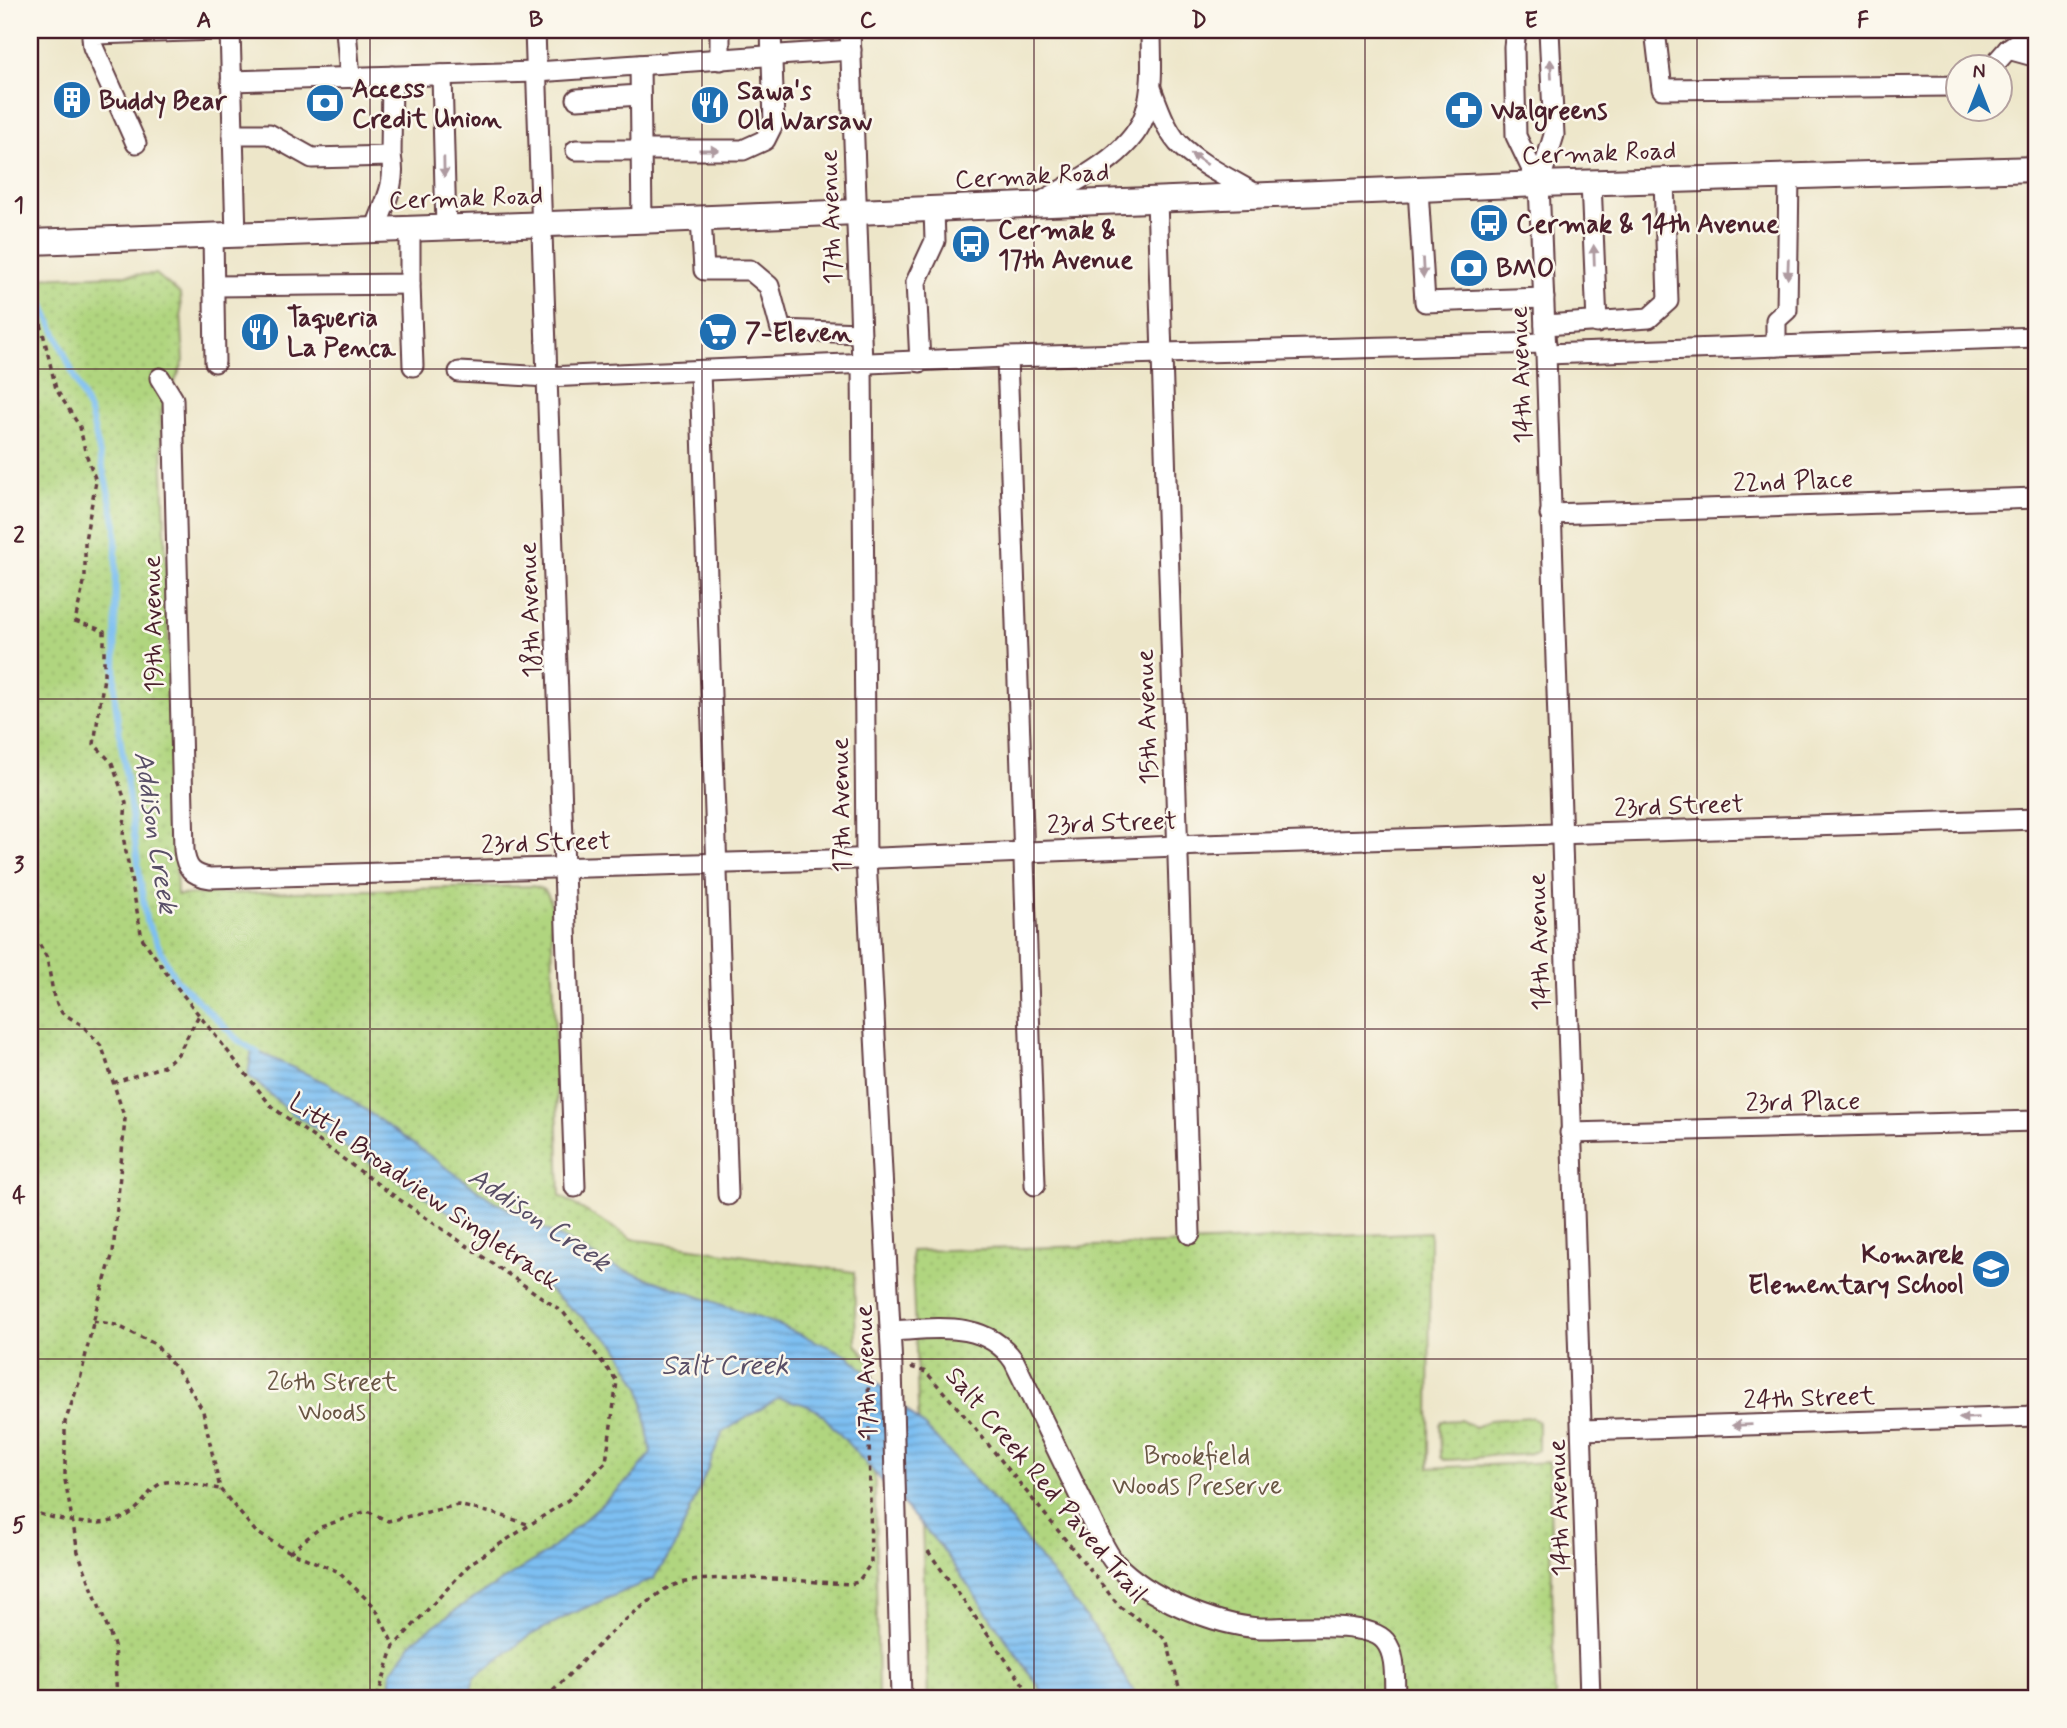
<svg xmlns="http://www.w3.org/2000/svg" width="2067" height="1728" font-family="Mynerve,sans-serif">
<style>
.park{fill:url(#park-dots);stroke:#7d7a55;stroke-width:2}
.water{fill:url(#water-rules);stroke:#646f8e;stroke-width:2}
.lines{fill:none;stroke-linecap:round;stroke-linejoin:round}
.stream{stroke:#7dbff2;stroke-width:6}
.minor-casing{stroke:#623d43;stroke-width:23}
.major-casing{stroke:#623d43;stroke-width:28}
.path{stroke:#623d43;stroke-width:3.5;stroke-dasharray:5 5;stroke-linecap:butt}
.minor{stroke:#fff;stroke-width:19}
.major{stroke:#fff;stroke-width:24}
.oneway{fill:#ae9aa0}
.grid{fill:none;stroke:#4a1f2b;stroke-width:2;stroke-opacity:0.55}
.labels{text-anchor:middle;stroke-width:5;stroke-linejoin:round;paint-order:stroke}
.poi-label{font-size:26px;font-weight:bold;fill:#4a1f2b;stroke:#fbf7ec;text-anchor:start}
.street-label{font-size:26px;fill:#4a1f2b;stroke:#fbf7ec}
.park-label{font-size:26px;fill:#695644;stroke:#fbf7ec}
.water-label{font-size:28px;font-style:italic;fill:#594f67;stroke:#fbf7ec}
.neatline{fill:none;stroke:#4a1f2b;stroke-width:2.5}
.grid-label{font-size:23px;text-anchor:middle;font-weight:bold;fill:#4a1f2b}
</style>
<defs>
<pattern id="park-dots" width="8" height="8" patternUnits="userSpaceOnUse" patternTransform="scale(1.75)"><rect width="8" height="8" fill="#b0d57f"/><path d="M2 2h.1M6 6h.1" fill="none" stroke="#99b66e" stroke-width="1.8" stroke-linecap="round"/></pattern>
<pattern id="water-rules" width="6" height="5" patternUnits="userSpaceOnUse" patternTransform="scale(1.75)"><rect width="6" height="5" fill="#7dbff2"/><path d="M0 2.5h6" fill="none" stroke="#689bc4"/></pattern>
</defs>
<rect width="100%" height="100%" fill="#fbf7ec"/>
<filter id="ink" filterUnits="userSpaceOnUse"><feTurbulence type="fractalNoise" baseFrequency=".0143" numOctaves="2"/><feDisplacementMap in="SourceGraphic" scale="14" xChannelSelector="R" yChannelSelector="G"/><feConvolveMatrix kernelMatrix="1 2 1 2 8 2 1 2 1" color-interpolation-filters="sRGB"/></filter>
<filter id="wash" filterUnits="userSpaceOnUse"><feTurbulence type="fractalNoise" baseFrequency=".00686" numOctaves="4" result="noise"/><feDisplacementMap in="SourceGraphic" scale="28" xChannelSelector="R" yChannelSelector="G"/><feGaussianBlur stdDeviation="1.57" result="paint"/><feColorMatrix in="noise" values="0 0 0 0 0 0 0 0 0 0 0 0 0 0 0 0 0 1.4 0 .05"/><feComposite in="paint" operator="in"/></filter>
<g filter="url(#wash)">
<rect width="100%" height="100%" fill="#ede6c9"/>
<!-- park -->
<g class="park">
<path d="M 156,274 L 180,294 L 184,361 L 161,413 L 177,895 L 532,886 C 545,888 550,894 551,906 L 560,1196 L 633,1239 L 854,1272 L 856,1344 L 873,1366 L 878,1698 L 30,1698 L 30,278 Z"/>
<path d="M 1430,1232 L 1429,1468 L 1549,1462 L 1555,1698 L 928,1698 L 916,1349 L 911,1251 L 1165,1244 Z"/>
<path d="M 1531,1417 L 1538,1422 L 1538,1450 C 1519,1459 1508,1453 1489,1456 C 1473,1458 1461,1460 1444,1460 L 1441,1457 L 1440,1425 L 1442,1421 L 1460,1420 L 1475,1427 L 1490,1420 Z"/>
</g>
<!-- water -->
<path class="water" d="M 252,1049 L 329,1084 L 492,1200 L 610,1265 L 776,1324 L 848,1355 L 931,1433 L 1003,1511 L 1101,1637 L 1138,1698 L 1047,1698 L 941,1547 L 819,1411 L 803,1404 L 779,1398 L 723,1432 L 675,1547 L 653,1579 L 571,1614 L 529,1636 L 474,1678 L 469,1698 L 391,1698 L 391,1672 L 414,1640 L 460,1607 L 548,1552 L 634,1475 L 651,1453 L 641,1389 L 617,1346 L 468,1224 L 290,1112 L 248,1075 Z"/>
<g class="lines">
<!-- stream -->
<path class="stream" d="M 30,273 L 91,416 L 116,525 L 115,700 L 146,920 L 174,977 L 239,1041 L 258,1053"/>
</g>
</g>
<g filter="url(#ink)">
<g class="lines">
<!-- minor casing -->
<g class="minor-casing">
<g id="minor">
<path d="M 230,30 L 236,235"/>
<path d="M 346,30 L 350,77"/>
<path d="M 535,30 L 575,1187"/>
<path d="M 720,30 L 720,60"/>
<path d="M 850,30 L 862,364 L 866,859 L 892,1367 L 901,1698"/>
<path d="M 1516,30 L 1514,47 L 1516,136 L 1539,184"/>
<path d="M 1549,30 L 1554,135 L 1539,184 L 1546,354 L 1590,1698"/>
<path d="M 1655,30 L 1662,89 L 1950,86 L 1958,83"/>
<path d="M 2008,49 L 2037,57"/>
<path d="M 640,65 L 642,221"/>
<path d="M 1993,66 L 2008,49 L 2035,30"/>
<path d="M 442,75 L 446,228"/>
<path d="M 231,81 L 537,72 L 851,50"/>
<path d="M 1151,88 C 1158,106 1165,128 1178,143 C 1199,165 1231,179 1257,195"/>
<path d="M 577,99 L 640,95"/>
<path d="M 233,134 L 269,134 L 312,158 L 391,156 L 392,76"/>
<path d="M 136,143 L 93,47 L 92,37 L 96,34 L 219,30"/>
<path d="M 576,150 L 743,150 L 765,140 L 774,122 L 771,30"/>
<path d="M 1591,182 L 1597,323"/>
<path d="M 1418,189 L 1425,302 L 1544,298"/>
<path d="M 1157,199 L 1190,1234"/>
<path d="M 1036,205 C 1072,183 1134,155 1146,111 C 1154,85 1151,57 1151,30"/>
<path d="M 701,218 L 704,270 L 750,270 L 769,286 L 781,330 L 860,333"/>
<path d="M 375,230 C 384,204 397,184 391,156"/>
<path d="M 213,235 L 215,362"/>
<path d="M 410,284 L 413,366"/>
<path d="M 214,286 L 410,284 L 410,229"/>
<path d="M 1545,325 L 1649,318 L 1668,301 L 1664,180"/>
<path d="M 1776,346 L 1776,320 L 1787,310 L 1789,176"/>
<path d="M 1546,354 L 2037,337"/>
<path d="M 1007,357 L 1035,1185"/>
<path d="M 920,362 L 916,282 L 935,241 L 934,209"/>
<path d="M 700,371 L 728,1195"/>
<path d="M 459,372 L 547,377 L 1007,357 L 1546,343"/>
<path d="M 160,378 L 173,399 L 184,850 C 186,868 192,875 210,878 L 829,860 L 1202,845 L 2037,819"/>
<path d="M 1550,514 L 2037,498"/>
<path d="M 1570,1133 L 2037,1121"/>
<path d="M 890,1331 C 935,1329 985,1319 1014,1361 L 1101,1540 C 1105,1548 1109,1556 1115,1563 C 1147,1597 1213,1625 1260,1628 C 1287,1629 1367,1619 1385,1641 C 1397,1655 1394,1681 1395,1698"/>
<path d="M 1582,1430 L 2037,1416"/>
</g>
</g>
<!-- major casing -->
<g class="major-casing">
<path id="major" d="M 30,242 L 662,220 L 1539,184 L 2037,169"/>
</g>
<!-- path -->
<g class="path">
<path d="M 30,308 L 40,320 L 56,389 L 80,427 L 85,451 L 96,481 L 85,540 L 85,578 L 75,621 L 104,631 L 104,677 L 94,744 L 112,763 L 126,803 L 123,836 L 142,938 L 172,981 L 272,1107 L 390,1193 L 563,1312 L 617,1381 L 606,1462 L 568,1500 L 471,1563 L 394,1646 L 377,1698"/>
<path d="M 30,927 L 47,958 L 54,998 L 62,1013 L 82,1025 L 102,1047 L 125,1119 L 113,1253 L 96,1310 L 80,1380 L 65,1422 L 65,1480 L 78,1552 L 114,1645 L 117,1698"/>
<path d="M 113,1083 L 164,1066 L 178,1054 L 199,1015"/>
<path d="M 93,1321 L 116,1325 L 155,1344 L 183,1377 L 203,1411 L 220,1489 L 256,1532 L 290,1552 L 337,1571 L 375,1607 L 394,1646"/>
<path d="M 911,1367 L 926,1372 L 970,1422 L 1120,1607 L 1159,1633 L 1167,1642 L 1182,1698"/>
<path d="M 30,1511 C 61,1521 113,1534 138,1507 C 147,1498 153,1484 166,1482 C 183,1480 204,1487 220,1489"/>
<path d="M 928,1551 L 1033,1698"/>
<path d="M 290,1552 L 321,1527 L 367,1511 L 388,1521 L 458,1505 L 500,1515 L 530,1525"/>
<path d="M 546,1698 C 578,1666 610,1630 647,1603 C 654,1598 661,1591 669,1587 C 709,1570 804,1582 850,1584 L 858,1582 L 871,1563 L 868,1367 L 872,1367"/>
</g>
<!-- minor -->
<use href="#minor" class="minor"/>
<!-- major -->
<use href="#major" class="major"/>
</g>
<!-- one-way arrows -->
<defs><path id="oneway-solid" d="M-6-.8H1V-3.2L6.5 0L1 3.2V.8H-6Z" transform="scale(1.75)"/></defs>
<g class="oneway">
<use href="#oneway-solid" transform="translate(1551 69) rotate(-93)"/>
<use href="#oneway-solid" transform="translate(709 150)"/>
<use href="#oneway-solid" transform="translate(1199 159) rotate(-146)"/>
<use href="#oneway-solid" transform="translate(444 167) rotate(89)"/>
<use href="#oneway-solid" transform="translate(1594 255) rotate(-92)"/>
<use href="#oneway-solid" transform="translate(1423 268) rotate(87)"/>
<use href="#oneway-solid" transform="translate(1788 269) rotate(92)"/>
<use href="#oneway-solid" transform="translate(1969 1418) rotate(178)"/>
<use href="#oneway-solid" transform="translate(1742 1425) rotate(178)"/>
</g>
</g>
<!-- grid -->
<path class="grid" d="M 370,30 L 370,1698M 702,30 L 702,1698M 1034,30 L 1034,1698M 1365,30 L 1365,1698M 1697,30 L 1697,1698M 30,369 L 2037,369M 30,699 L 2037,699M 30,1029 L 2037,1029M 30,1359 L 2037,1359"/>
<!-- icons -->
<defs>
<g id="building-disc" transform="scale(2.0125)"><circle r="9.5" fill="#1f6fb2" stroke="#fbf7ec"/><path d="M-4-6H4V6H1V3H-1V6H-4ZM-2.5-4.3h1.7v1.8h-1.7ZM.8-4.3h1.7v1.8H.8ZM-2.5-1h1.7V.8h-1.7ZM.8-1h1.7V.8H.8Z" fill="#fff"/></g>
<g id="bank-disc" transform="scale(2.0125)"><circle r="9.5" fill="#1f6fb2" stroke="#fbf7ec"/><path d="M-6-4H6V4H-6ZM0-2.3a2.3 2.3 0 1 0 0 4.6a2.3 2.3 0 1 0 0-4.6Z" fill="#fff"/></g>
<g id="restaurant-disc" transform="scale(2.0125)"><circle r="9.5" fill="#1f6fb2" stroke="#fbf7ec"/><path d="M-5-6h1v4h1v-4h1v4h1v-4h1v5L-1.5 .5V6h-2V.5L-5-1ZM5-6V6H3V1.5H1.5Q1.5-4 5-6Z" fill="#fff"/></g>
<g id="pharmacy-disc" transform="scale(2.0125)"><circle r="9.5" fill="#1f6fb2" stroke="#fbf7ec"/><path d="M-2-6h4v4h4v4h-4v4h-4v-4h-4v-4h4Z" fill="#fff"/></g>
<g id="bus-disc" transform="scale(2.0125)"><circle r="9.5" fill="#1f6fb2" stroke="#fbf7ec"/><path d="M-5-6H5V4H4V6H2V4H-2V6H-4V4H-5ZM-3.5-4V0h7V-4ZM-3.5 1.2v1.5H-2V1.2ZM2 1.2v1.5H3.5V1.2Z" fill="#fff"/></g>
<g id="supermarket-disc" transform="scale(2.0125)"><circle r="9.5" fill="#1f6fb2" stroke="#fbf7ec"/><path d="M-6-5.5h2.5l.6 2H6L4.5 2H-2.5L-4.4-4H-6ZM-1.5 3.2a1.3 1.3 0 1 0 .1 0ZM3 3.2a1.3 1.3 0 1 0 .1 0Z" fill="#fff"/></g>
<g id="school-disc" transform="scale(2.0125)"><circle r="9.5" fill="#1f6fb2" stroke="#fbf7ec"/><path d="M0-5L7-2L0 1L-7-2ZM-4 1L0 2.5L4 1V4Q0 6-4 4Z" fill="#fff"/></g>
</defs>
<g fill-rule="evenodd">
<use href="#building-disc" x="72" y="100"/>
<use href="#bank-disc" x="325" y="103"/>
<use href="#restaurant-disc" x="710" y="105"/>
<use href="#pharmacy-disc" x="1464" y="110"/>
<use href="#bus-disc" x="1489" y="223"/>
<use href="#bus-disc" x="971" y="244"/>
<use href="#bank-disc" x="1469" y="268"/>
<use href="#restaurant-disc" x="260" y="332"/>
<use href="#supermarket-disc" x="718" y="332"/>
<use href="#school-disc" x="1991" y="1269"/>
</g>
<g class="labels">
<!-- poi labels -->
<g class="poi-label">
<text x="352" y="97">Access<tspan x="352" dy="30">Credit Union</tspan></text>
<text x="737" y="99">Sawa's<tspan x="737" dy="30">Old Warsaw</tspan></text>
<text x="99" y="109">Buddy Bear</text>
<text x="1491" y="119">Walgreens</text>
<text x="1516" y="232">Cermak &amp; 14th Avenue</text>
<text x="998" y="238">Cermak &amp;<tspan x="998" dy="30">17th Avenue</tspan></text>
<text x="1496" y="277">BMO</text>
<text x="287" y="326">Taqueria<tspan x="287" dy="30">La Penca</tspan></text>
<text x="745" y="341">7-Eleven</text>
<text x="1964" y="1263" text-anchor="end">Komarek<tspan x="1964" dy="30">Elementary School</tspan></text>
</g>
<!-- street labels -->
<g class="street-label">
<text transform="translate(1599 152) rotate(-2)" y="9">Cermak Road</text>
<text transform="translate(1032 175) rotate(-3)" y="9">Cermak Road</text>
<text transform="translate(466 197) rotate(-2)" y="9">Cermak Road</text>
<text transform="translate(830 217) rotate(-92)" y="9">17th Avenue</text>
<text transform="translate(1520 375) rotate(-92)" y="9">14th Avenue</text>
<text transform="translate(1793 480) rotate(-2)" y="9">22nd Place</text>
<text transform="translate(529 610) rotate(-92)" y="9">18th Avenue</text>
<text transform="translate(152 624) rotate(-91)" y="9">19th Avenue</text>
<text transform="translate(1146 717) rotate(-92)" y="9">15th Avenue</text>
<text transform="translate(840 805) rotate(-91)" y="9">17th Avenue</text>
<text transform="translate(1679 805) rotate(-2)" y="9">23rd Street</text>
<text transform="translate(1112 822) rotate(-2)" y="9">23rd Street</text>
<text transform="translate(546 842) rotate(-2)" y="9">23rd Street</text>
<text transform="translate(1538 942) rotate(-92)" y="9">14th Avenue</text>
<text transform="translate(1803 1101) rotate(-1)" y="9">23rd Place</text>
<text transform="translate(425 1191) rotate(35)" y="9">Little Broadview Singletrack</text>
<text transform="translate(865 1372) rotate(-92)" y="9">17th Avenue</text>
<text transform="translate(1809 1397) rotate(-2)" y="9">24th Street</text>
<text transform="translate(1047 1484) rotate(50)" y="9">Salt Creek Red Paved Trail</text>
<text transform="translate(1558 1508) rotate(-92)" y="9">14th Avenue</text>
</g>
<!-- park labels -->
<g class="park-label">
<text x="332" y="1390">26th Street<tspan x="332" dy="30">Woods</tspan></text>
<text x="1197" y="1464">Brookfield<tspan x="1197" dy="30">Woods Preserve</tspan></text>
</g>
<!-- water labels -->
<g class="water-label">
<text transform="translate(157 832) rotate(81)" y="10">Addison Creek</text>
<text transform="translate(540 1218) rotate(34)" y="10">Addison Creek</text>
<text x="725" y="1374">Salt Creek</text>
</g>
</g>
<!-- margin -->
<rect width="2067" height="1728" fill="none" stroke="#fbf7ec" stroke-width="77"/>
<!-- north arrow -->
<g transform="translate(1979 88)"><circle r="33" fill="#fbf7ec" stroke="#b4a19f" stroke-width="2"/>
<path d="M0-5L12 26L0 18L-12 26Z" fill="#1f6fb2"/>
<text y="-10" font-size="19" font-weight="bold" text-anchor="middle" fill="#4a1f2b">N</text>
</g>
<rect x="38" y="38" width="1990" height="1652" class="neatline"/>
<g class="grid-label">
<text x="204" y="27">A</text>
<text x="536" y="27">B</text>
<text x="868" y="27">C</text>
<text x="1199" y="27">D</text>
<text x="1531" y="27">E</text>
<text x="1863" y="27">F</text>
<text x="19" y="212">1</text>
<text x="19" y="542">2</text>
<text x="19" y="872">3</text>
<text x="19" y="1202">4</text>
<text x="19" y="1532">5</text>
</g>
</svg>
